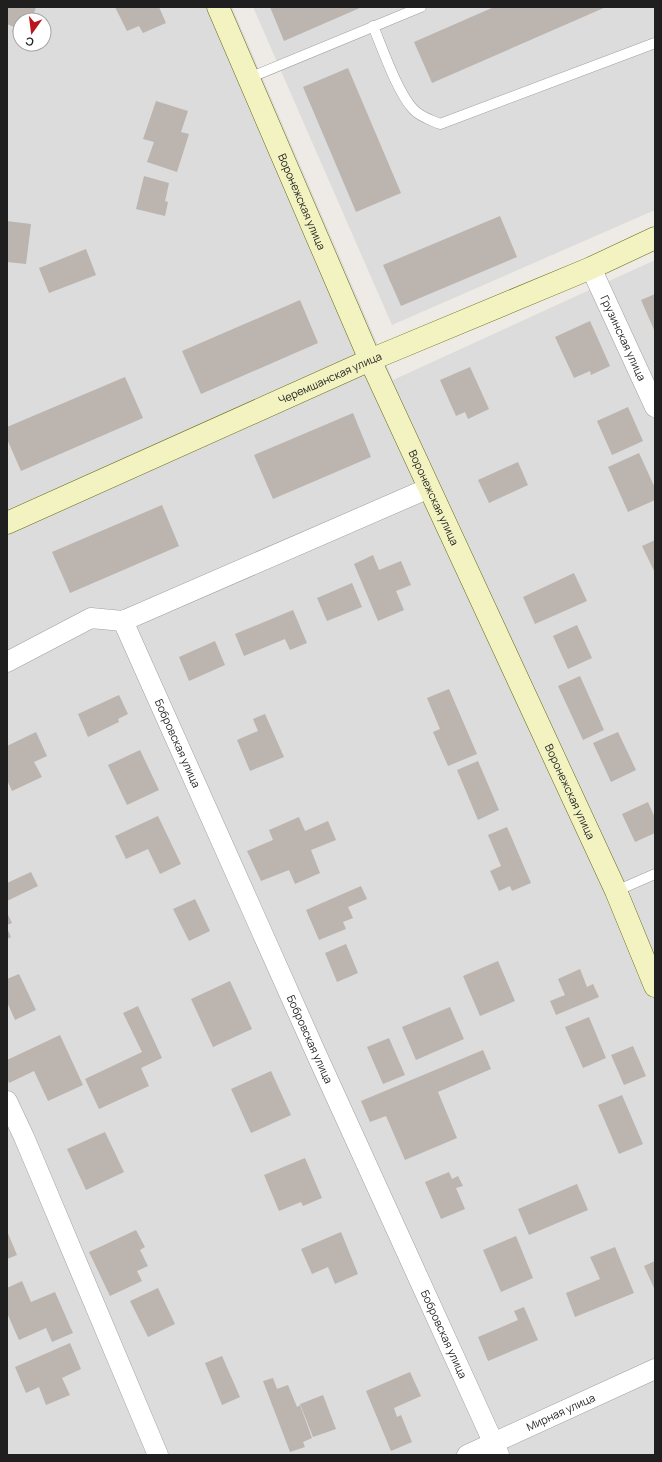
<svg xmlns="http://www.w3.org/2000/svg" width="662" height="1462" font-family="Manrope,sans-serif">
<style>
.residential{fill:#dddcdc;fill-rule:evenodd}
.building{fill:#bbb4af}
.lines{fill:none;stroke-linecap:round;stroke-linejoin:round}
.lane-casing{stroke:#a0a0a0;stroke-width:11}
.street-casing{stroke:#a0a0a0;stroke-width:21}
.secondary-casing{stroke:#656b11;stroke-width:23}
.lane{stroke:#fff;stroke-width:10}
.street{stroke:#fff;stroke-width:20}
.secondary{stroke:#f2f3c0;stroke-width:22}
.labels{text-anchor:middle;stroke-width:3.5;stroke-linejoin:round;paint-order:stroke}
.street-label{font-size:11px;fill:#1f1f1f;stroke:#fff}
</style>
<rect width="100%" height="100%" fill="#eeebe6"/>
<!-- residential -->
<g class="residential">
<path d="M 7,7 L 232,7 L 393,380 L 655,260 L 655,1455 L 7,1455 ZM 20,20 L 44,20 L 44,44 L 20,44 Z"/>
<path d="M 253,7 L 655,7 L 655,210 L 392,325 Z"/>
</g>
<!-- building -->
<g class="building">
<path d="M 7,7 L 36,7 L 32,20 L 20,20 L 20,35 L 12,32 L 14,27 L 7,24 Z"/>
<path d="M 115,7 L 159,7 L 166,23 L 143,33 L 139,26 L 127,31 Z"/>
<path d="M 270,7 L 362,7 L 284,41 Z"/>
<path d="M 494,7 L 606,7 L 432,83 L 414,42 Z"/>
<path d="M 348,68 L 401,193 L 356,212 L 303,87 Z"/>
<path d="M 156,101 L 188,111 L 181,132 L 189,134 L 177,172 L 147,162 L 154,142 L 143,139 Z"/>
<path d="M 144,176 L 169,183 L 165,201 L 168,202 L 165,216 L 136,209 Z"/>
<path d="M 500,216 L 517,257 L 401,306 L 383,265 Z"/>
<path d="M 7,221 L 31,224 L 26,264 L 7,262 Z"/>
<path d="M 86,249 L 96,275 L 49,293 L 39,268 Z"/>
<path d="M 655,294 L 655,332 L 641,300 Z"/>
<path d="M 300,300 L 318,343 L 201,394 L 182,351 Z"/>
<path d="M 590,321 L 610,366 L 591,375 L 590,371 L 574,378 L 555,337 Z"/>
<path d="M 470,367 L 489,409 L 468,419 L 465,412 L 456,416 L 440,380 Z"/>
<path d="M 125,377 L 143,418 L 21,471 L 7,439 L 7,427 Z"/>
<path d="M 628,407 L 643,441 L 612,455 L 597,421 Z"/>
<path d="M 353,413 L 371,457 L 273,499 L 254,455 Z"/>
<path d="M 639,453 L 655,488 L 655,500 L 628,512 L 608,467 Z"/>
<path d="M 518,462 L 528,485 L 489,503 L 478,480 Z"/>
<path d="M 162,505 L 179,546 L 70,593 L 52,552 Z"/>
<path d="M 655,540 L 655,573 L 642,546 Z"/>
<path d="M 373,555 L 379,570 L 401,561 L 411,585 L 396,591 L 404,610 L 378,621 L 354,564 Z"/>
<path d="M 574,573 L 587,601 L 535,624 L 523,597 Z"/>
<path d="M 352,583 L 362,607 L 327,621 L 317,598 Z"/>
<path d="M 293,610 L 307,643 L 290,650 L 285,639 L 244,656 L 235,634 Z"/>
<path d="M 577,625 L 592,658 L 568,669 L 553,636 Z"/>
<path d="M 215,641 L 225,665 L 189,681 L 179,657 Z"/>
<path d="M 580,676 L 604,730 L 583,740 L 558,686 Z"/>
<path d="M 449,689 L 477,754 L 448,766 L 433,732 L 440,729 L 427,698 Z"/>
<path d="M 119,695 L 128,714 L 118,719 L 119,722 L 88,737 L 78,714 Z"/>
<path d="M 265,714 L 284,757 L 250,771 L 237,740 L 258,731 L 253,719 Z"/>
<path d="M 36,732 L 47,756 L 34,762 L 42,777 L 12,791 L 7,780 L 7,746 Z"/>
<path d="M 618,732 L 636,770 L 611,782 L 593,743 Z"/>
<path d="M 140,750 L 159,790 L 127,805 L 108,765 Z"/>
<path d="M 478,761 L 499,810 L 478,820 L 457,770 Z"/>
<path d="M 648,802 L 655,818 L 655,833 L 635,842 L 622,814 Z"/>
<path d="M 158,816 L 181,864 L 160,874 L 148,849 L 126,859 L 115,836 Z"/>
<path d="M 299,817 L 305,831 L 328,821 L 336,840 L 311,850 L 320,873 L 295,884 L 289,870 L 261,881 L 247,851 L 273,840 L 269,830 Z"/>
<path d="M 507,827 L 531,883 L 512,891 L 510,886 L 499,891 L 490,871 L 501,866 L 488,835 Z"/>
<path d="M 31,872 L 38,886 L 7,901 L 7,883 Z"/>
<path d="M 361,886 L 367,899 L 348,907 L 353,918 L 343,922 L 346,929 L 319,940 L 306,910 Z"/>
<path d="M 195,899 L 210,931 L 189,941 L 173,909 Z"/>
<path d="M 7,913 L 12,923 L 7,925 Z"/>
<path d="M 7,928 L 11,937 L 7,939 Z"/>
<path d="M 346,944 L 358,973 L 337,982 L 325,953 Z"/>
<path d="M 498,961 L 515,1001 L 480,1016 L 463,976 Z"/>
<path d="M 580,969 L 587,987 L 593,984 L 599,997 L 556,1015 L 550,1001 L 565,995 L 558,979 Z"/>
<path d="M 19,974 L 36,1010 L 15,1020 L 7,1002 L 7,979 Z"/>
<path d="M 230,981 L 252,1029 L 213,1047 L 191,999 Z"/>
<path d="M 138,1006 L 162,1058 L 141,1068 L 149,1086 L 99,1109 L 85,1079 L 142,1052 L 123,1013 Z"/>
<path d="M 450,1007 L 464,1039 L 416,1060 L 402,1027 Z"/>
<path d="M 589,1017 L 606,1058 L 583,1068 L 565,1027 Z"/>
<path d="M 60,1035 L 83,1085 L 48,1101 L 34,1071 L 9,1083 L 7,1078 L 7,1060 Z"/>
<path d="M 389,1038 L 405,1075 L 383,1084 L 367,1047 Z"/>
<path d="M 633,1046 L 646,1076 L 624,1085 L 611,1055 Z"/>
<path d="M 483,1050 L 491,1069 L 438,1092 L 457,1138 L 405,1160 L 386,1116 L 370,1122 L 361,1101 Z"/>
<path d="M 271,1071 L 291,1115 L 251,1133 L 231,1089 Z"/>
<path d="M 622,1095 L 643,1144 L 619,1154 L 598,1105 Z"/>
<path d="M 105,1132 L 124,1172 L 86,1190 L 67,1149 Z"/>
<path d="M 305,1158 L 322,1198 L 303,1206 L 301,1202 L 279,1211 L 264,1175 Z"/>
<path d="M 449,1172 L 452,1179 L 458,1176 L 463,1186 L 456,1188 L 465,1209 L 441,1219 L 425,1182 Z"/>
<path d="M 577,1184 L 588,1210 L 529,1235 L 518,1209 Z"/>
<path d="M 136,1230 L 145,1247 L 140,1250 L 148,1266 L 137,1271 L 142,1281 L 110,1296 L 89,1252 Z"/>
<path d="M 7,1231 L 17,1255 L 7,1259 Z"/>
<path d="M 341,1232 L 358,1274 L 335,1284 L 328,1267 L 312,1274 L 301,1249 Z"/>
<path d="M 516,1236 L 533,1278 L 501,1292 L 483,1250 Z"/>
<path d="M 615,1247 L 634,1293 L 575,1317 L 566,1293 L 600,1279 L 590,1257 Z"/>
<path d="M 655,1261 L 655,1288 L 654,1288 L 644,1266 Z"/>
<path d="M 22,1281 L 31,1302 L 55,1292 L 73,1333 L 52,1342 L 46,1328 L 19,1340 L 7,1313 L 7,1288 Z"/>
<path d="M 158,1288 L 175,1324 L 148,1337 L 130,1301 Z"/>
<path d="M 524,1307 L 538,1340 L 488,1361 L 478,1337 L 518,1320 L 514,1311 Z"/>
<path d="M 70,1343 L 81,1369 L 62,1378 L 70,1395 L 46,1405 L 39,1387 L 26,1393 L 15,1367 Z"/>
<path d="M 222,1356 L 240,1397 L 222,1405 L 205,1363 Z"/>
<path d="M 410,1372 L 421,1396 L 394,1408 L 397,1417 L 401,1415 L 412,1442 L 391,1451 L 366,1391 Z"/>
<path d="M 273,1378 L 277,1389 L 288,1385 L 297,1407 L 300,1405 L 312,1438 L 303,1442 L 305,1447 L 290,1452 L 263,1381 Z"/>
<path d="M 323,1395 L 336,1429 L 313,1437 L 300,1404 Z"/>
</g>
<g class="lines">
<!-- lane casing -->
<g class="lane-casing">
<g id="lane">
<path d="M 373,26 C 383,50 397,91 413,109 C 420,117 431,120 440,124 L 655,43"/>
<path d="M 249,78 L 421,7"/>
<path d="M 616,891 L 655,874"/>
</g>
</g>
<!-- street casing -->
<g class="street-casing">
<g id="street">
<path id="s1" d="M 591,268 L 655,407"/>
<path id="s2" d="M 123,621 L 315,1051 L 499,1455"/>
<path d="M 7,662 L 91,618 L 123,621 L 429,488"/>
<path d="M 7,1101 L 24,1137 L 158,1455"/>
<path id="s3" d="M 467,1455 L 655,1369"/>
</g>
</g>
<!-- secondary casing -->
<g class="secondary-casing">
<g id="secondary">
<path id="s4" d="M 218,7 L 370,360 L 616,891 L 655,986"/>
<path id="s5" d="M 7,523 L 370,360 L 591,268 L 655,238"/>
</g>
</g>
<!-- lane -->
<use href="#lane" class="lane"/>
<!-- street -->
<use href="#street" class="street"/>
<!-- secondary -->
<use href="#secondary" class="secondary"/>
</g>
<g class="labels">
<!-- street labels -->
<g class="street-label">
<text dy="4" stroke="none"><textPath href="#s4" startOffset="212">Воронежская улица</textPath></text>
<text dy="4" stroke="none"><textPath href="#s1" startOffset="77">Грузинская улица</textPath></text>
<text dy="4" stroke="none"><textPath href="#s5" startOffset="354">Черемшанская улица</textPath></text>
<text dy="4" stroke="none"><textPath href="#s4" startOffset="536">Воронежская улица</textPath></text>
<text dy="4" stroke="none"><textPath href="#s2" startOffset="134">Бобровская улица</textPath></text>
<text dy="4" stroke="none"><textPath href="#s4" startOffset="860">Воронежская улица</textPath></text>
<text dy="4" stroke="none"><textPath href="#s2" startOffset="458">Бобровская улица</textPath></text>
<text dy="4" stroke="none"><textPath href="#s2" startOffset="782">Бобровская улица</textPath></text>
<text dy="4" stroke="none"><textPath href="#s3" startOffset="103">Мирная улица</textPath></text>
</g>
</g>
<!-- border -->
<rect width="662" height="1462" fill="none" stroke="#1f1f1f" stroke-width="16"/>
<!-- north arrow -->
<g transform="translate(32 32) rotate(194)"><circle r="19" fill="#ffffff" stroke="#a5a5a5"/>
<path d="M0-3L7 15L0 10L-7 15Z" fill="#b8161d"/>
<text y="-6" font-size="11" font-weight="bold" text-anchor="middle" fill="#1f1f1f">С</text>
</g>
</svg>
